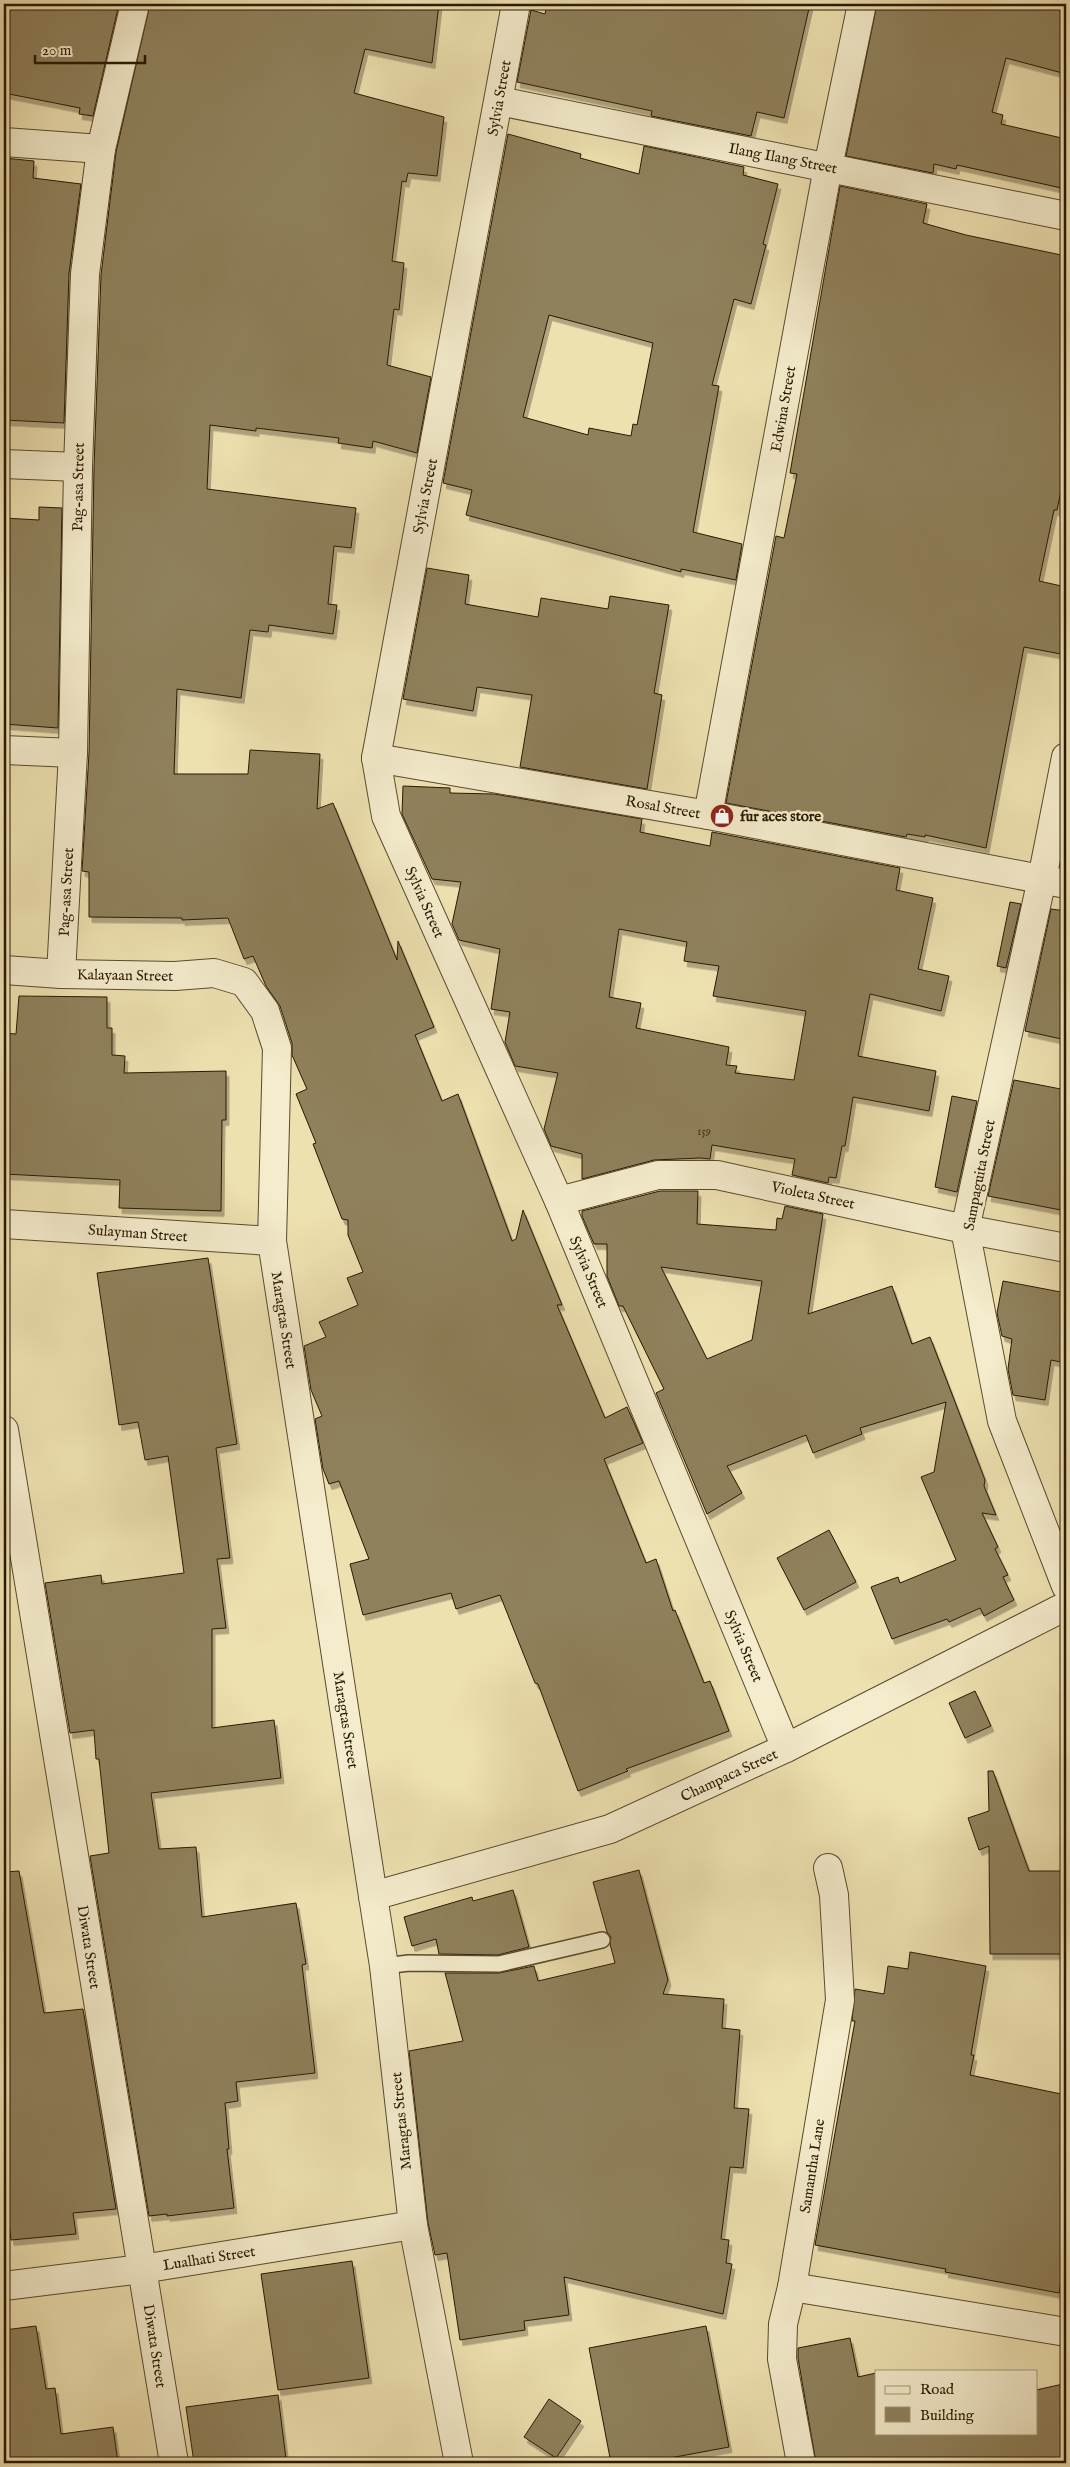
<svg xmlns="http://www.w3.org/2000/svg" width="1070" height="2467" font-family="'IM FELL English',serif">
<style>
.building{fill:#8f815c;stroke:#291802;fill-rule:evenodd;filter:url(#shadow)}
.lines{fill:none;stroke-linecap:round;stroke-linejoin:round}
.service-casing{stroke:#5a4a2e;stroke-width:18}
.minor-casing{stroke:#5a4a2e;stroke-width:30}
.tertiary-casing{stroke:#5a4a2e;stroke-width:30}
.service{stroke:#f4eccc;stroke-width:15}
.minor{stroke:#f4eccc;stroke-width:28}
.tertiary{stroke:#f4eccc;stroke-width:28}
.labels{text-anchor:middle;stroke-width:5;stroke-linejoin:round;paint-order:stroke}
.number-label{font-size:12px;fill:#423218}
.street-label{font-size:15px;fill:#291802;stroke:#f4eccc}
.poi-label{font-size:15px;font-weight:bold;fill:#291802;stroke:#f4eccc;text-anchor:start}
</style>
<defs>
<filter id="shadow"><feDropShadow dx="3" dy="5.5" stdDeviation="0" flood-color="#0004"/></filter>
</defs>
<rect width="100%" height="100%" fill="#eee1b0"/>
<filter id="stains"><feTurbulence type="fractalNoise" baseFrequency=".004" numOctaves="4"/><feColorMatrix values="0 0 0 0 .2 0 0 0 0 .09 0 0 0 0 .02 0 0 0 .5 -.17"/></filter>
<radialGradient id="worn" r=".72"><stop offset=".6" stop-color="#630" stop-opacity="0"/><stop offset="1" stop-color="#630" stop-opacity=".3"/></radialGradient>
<!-- building -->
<g class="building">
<path d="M 4,4 L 119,4 L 93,116 L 79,114 L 80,108 L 4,93 Z"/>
<path d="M 150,4 L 439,4 L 432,63 L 365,49 L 354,93 L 444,117 L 437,176 L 408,173 L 406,182 L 402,181 L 392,261 L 404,263 L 399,310 L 394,309 L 387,365 L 431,377 L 417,453 L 373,441 L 372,448 L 338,443 L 339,438 L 256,428 L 256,431 L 210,425 L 207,489 L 356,508 L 351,548 L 334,546 L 328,604 L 337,605 L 333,634 L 269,625 L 268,632 L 250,630 L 241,698 L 177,689 L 174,774 L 248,774 L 250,750 L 320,754 L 317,809 L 333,803 L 397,960 L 398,941 L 434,1027 L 415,1035 L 442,1101 L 458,1094 L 512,1241 L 516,1239 L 523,1210 L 562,1305 L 557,1305 L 605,1418 L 627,1407 L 643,1443 L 604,1459 L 646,1563 L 656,1559 L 673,1611 L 675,1610 L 704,1683 L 710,1681 L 729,1731 L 626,1769 L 628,1771 L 578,1791 L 538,1684 L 535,1683 L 500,1595 L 456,1609 L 451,1593 L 363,1615 L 350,1564 L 369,1559 L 339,1481 L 329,1484 L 323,1469 L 315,1419 L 322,1416 L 311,1390 L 304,1346 L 326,1337 L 319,1322 L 358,1305 L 347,1278 L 363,1272 L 348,1235 L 348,1220 L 342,1219 L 313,1144 L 316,1143 L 296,1094 L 307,1089 L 292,1055 L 292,1043 L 280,1006 L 266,986 L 253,956 L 244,959 L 228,918 L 182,920 L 182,918 L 89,917 L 89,872 L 82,871 L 89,753 L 94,467 L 101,275 L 116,152 Z"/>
<path d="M 547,4 L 810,4 L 784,118 L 757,112 L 751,136 L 651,116 L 652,111 L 517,82 L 531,10 L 545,14 Z"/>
<path d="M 877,4 L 1066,4 L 1066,74 L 1006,58 L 992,112 L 1003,115 L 1001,124 L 1066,139 L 1066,189 L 957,165 L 956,169 L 934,164 L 933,173 L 846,156 Z"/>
<path d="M 508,134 L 581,154 L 580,158 L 639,174 L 644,146 L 744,167 L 743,175 L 778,184 L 763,244 L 766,245 L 751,304 L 734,299 L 712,385 L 719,386 L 693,532 L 742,544 L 736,580 L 681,569 L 681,572 L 466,515 L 472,490 L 443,483 ZM 549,315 L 653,343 L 637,425 L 633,424 L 631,436 L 589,428 L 588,435 L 523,417 Z"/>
<path d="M 4,158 L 34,161 L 33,178 L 81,184 L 69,273 L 64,423 L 4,420 Z"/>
<path d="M 840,186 L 927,204 L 923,223 L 966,235 L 1066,256 L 1066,468 L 1057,510 L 1054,510 L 1039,581 L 1066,587 L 1066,655 L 1024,647 L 986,848 L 925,835 L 925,837 L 907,834 L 906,837 L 726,803 L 776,536 L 784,538 L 797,474 L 790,473 Z"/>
<path d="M 39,507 L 62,508 L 58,728 L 4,724 L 4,518 L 39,520 Z"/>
<path d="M 427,568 L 469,575 L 465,604 L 538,617 L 541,598 L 608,609 L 610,596 L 669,605 L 654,693 L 662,695 L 647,789 L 520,767 L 532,695 L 477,687 L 473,711 L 403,699 Z"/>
<path d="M 403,786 L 450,788 L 450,793 L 494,794 L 642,819 L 640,832 L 710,846 L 712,832 L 900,868 L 896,890 L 933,898 L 918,969 L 949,976 L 941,1011 L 870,994 L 858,1056 L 936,1071 L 929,1111 L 853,1097 L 845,1146 L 842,1146 L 836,1178 L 829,1177 L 828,1183 L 792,1175 L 795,1159 L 712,1145 L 710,1159 L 700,1158 L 654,1160 L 582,1179 L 582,1154 L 551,1146 L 544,1129 L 558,1073 L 515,1066 L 505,1042 L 510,1012 L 491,1009 L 500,949 L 459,940 L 452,924 L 461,882 L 432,879 L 402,814 ZM 619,929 L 687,942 L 684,961 L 719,966 L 713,996 L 806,1011 L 794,1080 L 735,1073 L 737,1066 L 726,1065 L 729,1047 L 636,1028 L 641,1003 L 609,997 Z"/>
<path d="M 1010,902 L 1021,904 L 1006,968 L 997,966 Z"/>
<path d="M 1051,909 L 1066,911 L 1066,1040 L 1025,1031 Z"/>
<path d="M 19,996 L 107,997 L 107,1028 L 112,1028 L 112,1055 L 125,1056 L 124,1073 L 226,1071 L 226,1120 L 222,1120 L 221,1211 L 119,1208 L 120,1180 L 4,1174 L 4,1033 L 16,1034 Z"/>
<path d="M 1014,1080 L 1066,1090 L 1066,1211 L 988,1196 Z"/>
<path d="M 952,1096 L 977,1101 L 957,1192 L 935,1187 Z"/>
<path d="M 660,1191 L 698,1191 L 697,1224 L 776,1230 L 777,1218 L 782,1219 L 785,1206 L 823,1214 L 808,1314 L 892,1286 L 912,1344 L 930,1337 L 985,1480 L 984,1486 L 996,1515 L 982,1513 L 998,1547 L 995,1549 L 1008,1575 L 1003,1577 L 1014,1600 L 984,1616 L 980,1608 L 949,1622 L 947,1619 L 892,1639 L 871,1587 L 898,1577 L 900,1583 L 956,1560 L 921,1477 L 934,1472 L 946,1402 L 860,1428 L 862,1434 L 813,1453 L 806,1435 L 727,1466 L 742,1493 L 707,1514 L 656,1393 L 664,1389 L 623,1306 L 619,1306 L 607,1276 L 607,1244 L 594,1244 L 582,1216 L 582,1211 ZM 661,1267 L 762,1281 L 752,1340 L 707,1359 Z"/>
<path d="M 208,1258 L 237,1444 L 216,1448 L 230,1558 L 217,1559 L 226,1628 L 212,1629 L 212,1728 L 274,1720 L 281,1778 L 151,1793 L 159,1849 L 196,1847 L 202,1917 L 296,1903 L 306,1964 L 302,1965 L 315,2073 L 236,2082 L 238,2101 L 225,2103 L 229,2149 L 227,2149 L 234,2208 L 167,2216 L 167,2214 L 149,2216 L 90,1856 L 109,1853 L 99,1759 L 96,1759 L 94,1730 L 70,1733 L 45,1583 L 101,1575 L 102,1584 L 184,1573 L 168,1456 L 145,1460 L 138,1422 L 119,1425 L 97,1273 Z"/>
<path d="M 1003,1281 L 1066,1293 L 1066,1363 L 1051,1360 L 1045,1400 L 1013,1395 L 1008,1369 L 1012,1339 L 1002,1336 L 997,1313 Z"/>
<path d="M 829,1530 L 856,1582 L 804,1610 L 777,1558 Z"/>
<path d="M 975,1691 L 991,1726 L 965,1738 L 949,1703 Z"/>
<path d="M 988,1771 L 993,1771 L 1029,1871 L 1066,1871 L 1066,1954 L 990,1954 L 989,1846 L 979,1850 L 968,1818 L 989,1811 Z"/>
<path d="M 639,1870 L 668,1980 L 663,1994 L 724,1999 L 722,2028 L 740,2030 L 734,2108 L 749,2109 L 743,2168 L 730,2167 L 721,2239 L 729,2240 L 726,2263 L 732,2264 L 723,2314 L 564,2277 L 569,2315 L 524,2321 L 525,2330 L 460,2340 L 447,2253 L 435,2255 L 428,2223 L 409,2051 L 463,2041 L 445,1973 L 499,1973 L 534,1966 L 538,1981 L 615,1963 L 610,1944 L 611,1937 L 607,1932 L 593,1882 Z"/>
<path d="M 19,1871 L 44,2013 L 83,2009 L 116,2209 L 73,2213 L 76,2234 L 11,2240 L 4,2181 L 4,1872 Z"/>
<path d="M 513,1890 L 529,1947 L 498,1955 L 439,1954 L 436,1939 L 412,1946 L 404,1917 L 472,1897 L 473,1901 Z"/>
<path d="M 910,1952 L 986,1966 L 971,2055 L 974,2055 L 970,2075 L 1066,2095 L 1066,2253 L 1059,2293 L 945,2272 L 946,2269 L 815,2245 L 855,2021 L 852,2021 L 855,1989 L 884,1994 L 888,1966 L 908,1969 Z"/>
<path d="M 352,2261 L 369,2378 L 278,2390 L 261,2274 Z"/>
<path d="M 36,2326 L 46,2389 L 55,2388 L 61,2434 L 113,2427 L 118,2463 L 4,2463 L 4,2330 Z"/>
<path d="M 706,2326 L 729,2447 L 643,2463 L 611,2463 L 589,2348 Z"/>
<path d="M 850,2338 L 858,2377 L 876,2373 L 876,2433 L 1036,2433 L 1036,2390 L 1063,2384 L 1066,2401 L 1066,2463 L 816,2463 L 798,2358 L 798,2348 Z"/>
<path d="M 278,2395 L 286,2459 L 254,2463 L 194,2463 L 186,2407 Z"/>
<path d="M 549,2399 L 581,2421 L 556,2458 L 524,2437 Z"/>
</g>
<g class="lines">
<!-- service casing -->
<g class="service-casing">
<path id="service" d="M 384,1966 L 409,1963 L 499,1964 L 602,1940"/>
</g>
<!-- minor casing -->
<g class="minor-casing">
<g id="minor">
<path d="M 516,4 L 376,758 L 386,816 L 559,1201 L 786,1748"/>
<path d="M 499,101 L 1066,216"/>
<path d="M 4,142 L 101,149"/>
<path d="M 4,464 L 78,467"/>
<path d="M 4,750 L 73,753"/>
<path d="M 1066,757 L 1042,879 L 965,1229 L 1002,1421 L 1066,1586"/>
<path d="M 376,758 L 708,815 L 1066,884"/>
<path d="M 708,815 L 828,167 L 862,4"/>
<path d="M 61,974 L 73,753 L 78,467 L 85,274 L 101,149 L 135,4"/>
<path d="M 559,1201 L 658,1175 L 717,1175 L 965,1229 L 1066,1248"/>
<path d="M 4,1224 L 272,1241"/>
<path d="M 4,1430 L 174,2463"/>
<path d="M 373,1896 L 384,1966 L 413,2225 L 459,2463"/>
<path d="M 4,2286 L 142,2269 L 413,2225"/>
<path d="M 792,2287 L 1066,2332"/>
<path d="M 801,2463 L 782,2359 L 783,2324 L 792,2287 L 840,2000 L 834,1895 L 828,1868"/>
</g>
</g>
<!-- tertiary casing -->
<g class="tertiary-casing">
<path id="tertiary" d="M 4,970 L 61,974 L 175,976 L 214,973 L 244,982 L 265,1011 L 277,1048 L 272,1241 L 373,1896 L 610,1829 L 786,1748 L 1066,1606"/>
</g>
<!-- service -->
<use href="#service" class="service"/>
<!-- minor -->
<use href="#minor" class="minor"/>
<!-- tertiary -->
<use href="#tertiary" class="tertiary"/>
</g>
<!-- icons -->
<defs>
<g id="shop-disc" transform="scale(1.25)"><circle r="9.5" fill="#8f2418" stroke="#f4eccc"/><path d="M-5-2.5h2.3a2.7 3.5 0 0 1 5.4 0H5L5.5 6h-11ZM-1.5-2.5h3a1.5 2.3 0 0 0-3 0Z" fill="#fff"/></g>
</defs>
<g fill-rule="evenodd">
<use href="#shop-disc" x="722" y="816"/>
</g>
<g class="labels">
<!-- number labels -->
<g class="number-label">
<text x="704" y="1135">159</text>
</g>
<!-- street labels -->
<g class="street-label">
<text transform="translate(499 98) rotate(-80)" y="5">Sylvia Street</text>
<text transform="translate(783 158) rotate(11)" y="5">Ilang Ilang Street</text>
<text transform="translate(783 409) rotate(-80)" y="5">Edwina Street</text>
<text transform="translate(78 487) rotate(-89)" y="5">Pag-asa Street</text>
<text transform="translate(425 496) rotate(-79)" y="5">Sylvia Street</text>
<text transform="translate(663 807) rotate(10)" y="5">Rosal Street</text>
<text transform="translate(66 892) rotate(-87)" y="5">Pag-asa Street</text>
<text transform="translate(425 902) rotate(66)" y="5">Sylvia Street</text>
<text transform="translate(125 975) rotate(1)" y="5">Kalayaan Street</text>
<text transform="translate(979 1175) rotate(-79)" y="5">Sampaguita Street</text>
<text transform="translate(813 1195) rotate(12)" y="5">Violeta Street</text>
<text transform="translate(138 1233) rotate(4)" y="5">Sulayman Street</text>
<text transform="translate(589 1272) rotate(67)" y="5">Sylvia Street</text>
<text transform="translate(284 1320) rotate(81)" y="5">Maragtas Street</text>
<text transform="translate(744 1646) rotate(67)" y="5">Sylvia Street</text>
<text transform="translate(346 1720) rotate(81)" y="5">Maragtas Street</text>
<text transform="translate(729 1775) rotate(-25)" y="5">Champaca Street</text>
<text transform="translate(89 1947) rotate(81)" y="5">Diwata Street</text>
<text transform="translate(401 2121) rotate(-96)" y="5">Maragtas Street</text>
<text transform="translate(812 2166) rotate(-81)" y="5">Samantha Lane</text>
<text transform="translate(209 2258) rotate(-9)" y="5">Lualhati Street</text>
<text transform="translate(155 2346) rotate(81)" y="5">Diwata Street</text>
</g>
<!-- poi labels -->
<g class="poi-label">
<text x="740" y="821">fur aces store</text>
</g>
</g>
<!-- margin -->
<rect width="1070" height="2467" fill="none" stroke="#eee1b0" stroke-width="20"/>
<rect x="5" y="5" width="1060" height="2457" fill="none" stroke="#291802" stroke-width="2.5"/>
<rect x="10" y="10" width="1050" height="2447" fill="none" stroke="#291802"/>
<!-- legend -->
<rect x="875" y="2370" width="162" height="65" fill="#f4eccc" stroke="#a3977b"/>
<rect x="885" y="2386" width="25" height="8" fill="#f4eccc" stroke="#a3977b"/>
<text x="920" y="2394" font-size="15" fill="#291802">Road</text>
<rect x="885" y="2407" width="25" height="15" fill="#8f815c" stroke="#a3977b"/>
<text x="920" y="2420" font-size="15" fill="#291802">Building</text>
<!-- scale -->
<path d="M35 55v8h110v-8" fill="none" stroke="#291802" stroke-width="2.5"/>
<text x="42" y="55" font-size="15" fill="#291802" stroke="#f4eccc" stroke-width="4" paint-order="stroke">20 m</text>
<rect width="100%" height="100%" filter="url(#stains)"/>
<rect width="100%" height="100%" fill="url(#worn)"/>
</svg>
